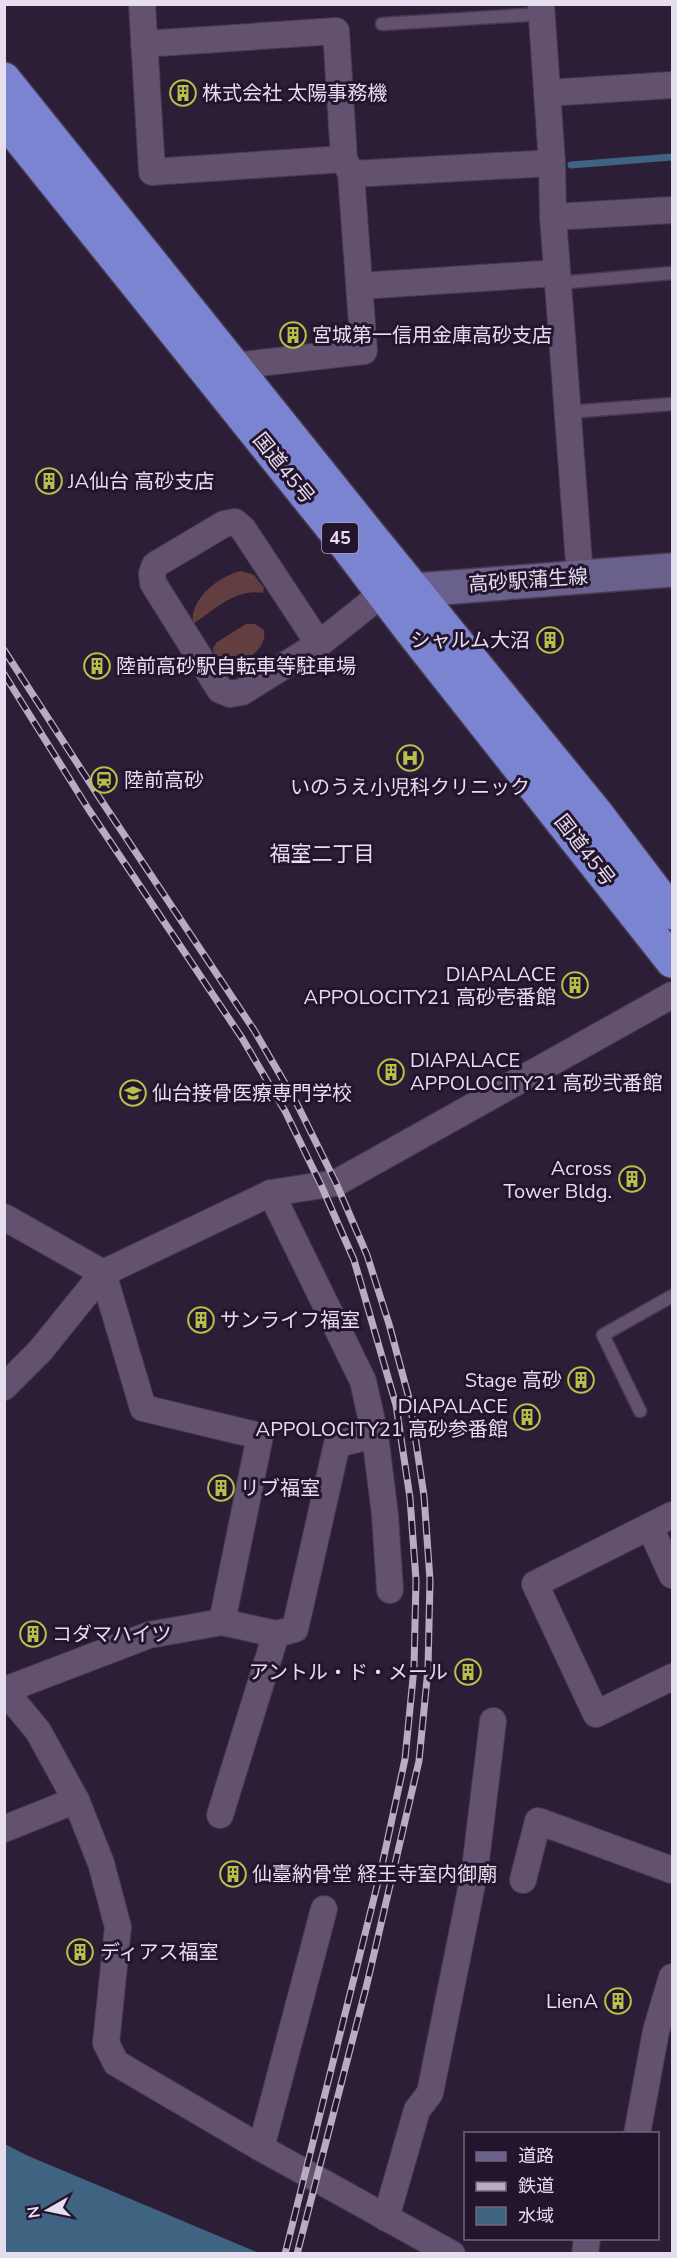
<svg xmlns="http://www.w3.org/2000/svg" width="677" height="2258" font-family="'Nunito Sans','Noto Sans JP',sans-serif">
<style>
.green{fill:#633e41}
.water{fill:#3f6481}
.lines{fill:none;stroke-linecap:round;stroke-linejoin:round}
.stream{stroke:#3f6481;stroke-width:7}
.lane-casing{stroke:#473a50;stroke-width:15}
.street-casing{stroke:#473a50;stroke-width:28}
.secondary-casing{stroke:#473a50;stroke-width:36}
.highway-casing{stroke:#473a50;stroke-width:36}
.lane{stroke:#62526f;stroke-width:12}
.street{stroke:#62526f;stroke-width:26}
.secondary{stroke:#69618c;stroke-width:33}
.highway{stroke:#7a84d1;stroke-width:33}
.rail-casing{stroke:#b7adc0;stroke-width:7}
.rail{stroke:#23152d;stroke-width:4.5;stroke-dasharray:14;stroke-linecap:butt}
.labels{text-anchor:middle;stroke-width:6;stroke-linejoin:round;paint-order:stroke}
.shield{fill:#23152d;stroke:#aca1b4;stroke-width:1.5}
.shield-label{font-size:18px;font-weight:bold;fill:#e6ddee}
.poi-label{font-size:20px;fill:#e6ddee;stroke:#23152d;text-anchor:start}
.street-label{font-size:20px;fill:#e6ddee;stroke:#23152d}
.neighbourhood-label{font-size:21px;fill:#e6ddee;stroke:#23152d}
</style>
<rect width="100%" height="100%" fill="#2d1e37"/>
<!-- green -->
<g class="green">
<path d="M 241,571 L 254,575 L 264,588 L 263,593 C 236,588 214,610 193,624 C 189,599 219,576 241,571 Z"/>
<path d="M 246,624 L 255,624 L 264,630 C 267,650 247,658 233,668 L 218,665 L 215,660 L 213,648 L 217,642 Z"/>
</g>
<!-- water -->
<path class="water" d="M 5,2144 L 26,2155 L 259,2253 L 5,2253 Z"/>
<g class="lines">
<!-- stream -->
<path class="stream" d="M 571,165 L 672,157"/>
<!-- lane casing -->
<g class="lane-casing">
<g id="lane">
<path d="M 382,24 L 542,14"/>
<path d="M 558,283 L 672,273"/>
<path d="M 568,412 L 672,404"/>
<path d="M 640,1411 L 603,1335 L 672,1296"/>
</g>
</g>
<!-- street casing -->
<g class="street-casing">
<g id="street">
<path d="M 142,4 L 152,172 L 344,159 L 336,31 L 144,44"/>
<path d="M 541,4 L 552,163 L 553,217 L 580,576"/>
<path d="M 547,93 L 672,85"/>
<path d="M 344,159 L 351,174 L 552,163"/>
<path d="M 553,217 L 672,210"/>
<path d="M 360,286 L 557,273"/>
<path d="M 234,366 L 364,351 L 351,174"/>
<path d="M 319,644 L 243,529 L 235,522 L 224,524 L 155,565 L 152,573 L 153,583 L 220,690 L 230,694 L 242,692 L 319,644 L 383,593"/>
<path d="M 271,1193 L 363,1381 L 375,1435 L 385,1515 L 390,1590"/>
<path d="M 4,1217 L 103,1273 L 143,1408 L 260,1436 L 222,1622"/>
<path d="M 4,1387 L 40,1351 L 103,1273 L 271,1193 L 336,1183 L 672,995"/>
<path d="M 672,1515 L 535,1584 L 596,1714 L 672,1677"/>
<path d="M 650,1527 L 672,1575"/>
<path d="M 276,1634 L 295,1629 L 337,1444 L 375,1435"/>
<path d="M 4,1690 L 38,1731 L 76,1800 L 101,1863 L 118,1927 L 106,2043 L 116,2063 L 261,2148 L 452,2254"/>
<path d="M 5,1690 L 149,1635 L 222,1622 L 276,1634 L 220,1815"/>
<path d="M 4,1829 L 76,1800"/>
<path d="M 523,1880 L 538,1821 L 672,1870"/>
<path d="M 637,2134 L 656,2031 L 672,1977"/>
<path d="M 261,2148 L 324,1909"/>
<path d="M 386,2218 L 417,2110 L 430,2093 L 475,1869 L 493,1721"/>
<path d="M 585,2254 L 587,2238"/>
</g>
</g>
<!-- secondary casing -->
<g class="secondary-casing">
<path id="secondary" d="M 390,592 L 672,570"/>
</g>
<!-- highway casing -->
<g class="highway-casing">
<g id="highway">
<path d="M 4,79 L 368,533 L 597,814 L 672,913"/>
<path d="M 4,119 L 349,549 L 409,628 L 672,961"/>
</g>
</g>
<!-- lane -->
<use href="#lane" class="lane"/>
<!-- street -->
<use href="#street" class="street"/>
<!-- secondary -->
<use href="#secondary" class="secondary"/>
<!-- highway -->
<use href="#highway" class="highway"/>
<!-- rail casing -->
<g class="rail-casing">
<g id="rail">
<path d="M 4,650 L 101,800 L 254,1030 L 297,1104 L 336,1183 L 367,1255 L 389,1324 L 410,1402 L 424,1496 L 430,1580 L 428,1669 L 419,1761 L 367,1984 L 297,2254"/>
<path d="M 4,674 L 89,810 L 242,1038 L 285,1111 L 321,1185 L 354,1260 L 396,1405 L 410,1498 L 416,1580 L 414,1668 L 405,1759 L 381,1870 L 285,2254"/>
</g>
</g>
<!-- rail -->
<use href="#rail" class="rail"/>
</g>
<!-- icons -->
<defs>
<g id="building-ring" transform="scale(1.35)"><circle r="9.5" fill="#23152d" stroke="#b8c147" stroke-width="1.5"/><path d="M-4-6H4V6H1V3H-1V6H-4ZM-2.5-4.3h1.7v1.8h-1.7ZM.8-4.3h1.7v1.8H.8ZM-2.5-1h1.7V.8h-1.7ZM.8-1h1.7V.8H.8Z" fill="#b8c147"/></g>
<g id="hospital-ring" transform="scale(1.35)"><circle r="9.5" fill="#23152d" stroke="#b8c147" stroke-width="1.5"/><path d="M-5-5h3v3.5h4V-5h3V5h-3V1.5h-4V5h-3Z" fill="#b8c147"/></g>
<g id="station-ring" transform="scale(1.35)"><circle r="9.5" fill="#23152d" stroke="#b8c147" stroke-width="1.5"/><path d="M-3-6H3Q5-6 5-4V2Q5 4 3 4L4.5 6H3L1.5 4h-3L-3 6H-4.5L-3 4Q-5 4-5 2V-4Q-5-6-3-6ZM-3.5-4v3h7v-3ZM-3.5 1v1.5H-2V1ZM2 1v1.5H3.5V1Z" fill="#b8c147"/></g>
<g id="school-ring" transform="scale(1.35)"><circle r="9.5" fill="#23152d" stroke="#b8c147" stroke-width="1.5"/><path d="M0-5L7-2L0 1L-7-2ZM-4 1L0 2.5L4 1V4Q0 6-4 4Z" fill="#b8c147"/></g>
</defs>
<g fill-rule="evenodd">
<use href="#building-ring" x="183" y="93"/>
<use href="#building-ring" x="293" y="335"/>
<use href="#building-ring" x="49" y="481"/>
<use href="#building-ring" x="550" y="640"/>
<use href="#building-ring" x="97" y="666"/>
<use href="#hospital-ring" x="410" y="758"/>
<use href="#station-ring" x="104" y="780"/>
<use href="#building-ring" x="575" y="985"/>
<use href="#building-ring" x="391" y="1072"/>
<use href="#school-ring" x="133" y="1093"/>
<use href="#building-ring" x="632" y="1179"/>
<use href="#building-ring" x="201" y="1320"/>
<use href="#building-ring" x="581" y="1380"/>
<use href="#building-ring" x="527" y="1417"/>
<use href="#building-ring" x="221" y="1488"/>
<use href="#building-ring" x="33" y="1634"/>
<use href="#building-ring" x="468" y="1672"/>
<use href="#building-ring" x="233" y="1874"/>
<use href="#building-ring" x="80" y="1952"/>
<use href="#building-ring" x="618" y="2001"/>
</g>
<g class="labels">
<!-- shield labels -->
<rect class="shield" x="322" y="523" width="36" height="30" rx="4.5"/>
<g class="shield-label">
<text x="340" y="544">45</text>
</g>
<!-- poi labels -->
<g class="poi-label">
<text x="202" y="100">株式会社 太陽事務機</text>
<text x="312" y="342">宮城第一信用金庫高砂支店</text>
<text x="68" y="488">JA仙台 高砂支店</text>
<text x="530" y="647" text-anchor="end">シャルム大沼</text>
<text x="116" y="673">陸前高砂駅自転車等駐車場</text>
<text x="124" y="787">陸前高砂</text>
<text x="410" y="794" text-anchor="middle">いのうえ小児科クリニック</text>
<text x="556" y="981" text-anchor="end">DIAPALACE<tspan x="556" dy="23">APPOLOCITY21 高砂壱番館</tspan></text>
<text x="410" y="1067">DIAPALACE<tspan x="410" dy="23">APPOLOCITY21 高砂弐番館</tspan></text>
<text x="152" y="1100">仙台接骨医療専門学校</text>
<text x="612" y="1175" text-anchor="end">Across<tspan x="612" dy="23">Tower Bldg.</tspan></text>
<text x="220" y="1327">サンライフ福室</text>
<text x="562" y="1387" text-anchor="end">Stage 高砂</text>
<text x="508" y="1413" text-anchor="end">DIAPALACE<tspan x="508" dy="23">APPOLOCITY21 高砂参番館</tspan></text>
<text x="240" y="1495">リブ福室</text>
<text x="52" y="1641">コダマハイツ</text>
<text x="448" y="1679" text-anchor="end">アントル・ド・メール</text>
<text x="252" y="1881">仙臺納骨堂 経王寺室内御廟</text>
<text x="100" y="1959">ディアス福室</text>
<text x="598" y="2008" text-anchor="end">LienA</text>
</g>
<!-- street labels -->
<g class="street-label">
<text transform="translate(284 468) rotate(51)" y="7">国道45号</text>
<text transform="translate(528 580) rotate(-4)" y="7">高砂駅蒲生線</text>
<text transform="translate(585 850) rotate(52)" y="7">国道45号</text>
</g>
<!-- neighbourhood labels -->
<g class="neighbourhood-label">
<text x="322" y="861">福室二丁目</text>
</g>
</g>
<!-- border -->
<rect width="677" height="2258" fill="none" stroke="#e6ddee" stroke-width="12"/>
<!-- legend -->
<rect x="464" y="2132" width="195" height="108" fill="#23152d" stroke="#71657a" stroke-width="1.5"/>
<rect x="476" y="2152" width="30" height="9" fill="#69618c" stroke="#71657a" stroke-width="1.5"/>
<text x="518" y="2162" font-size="18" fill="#e6ddee">道路</text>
<rect x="476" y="2182" width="30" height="9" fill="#b7adc0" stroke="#71657a" stroke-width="1.5"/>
<text x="518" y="2192" font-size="18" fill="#e6ddee">鉄道</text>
<rect x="476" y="2207" width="30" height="18" fill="#3f6481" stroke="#71657a" stroke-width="1.5"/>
<text x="518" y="2222" font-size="18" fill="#e6ddee">水域</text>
<!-- north arrow -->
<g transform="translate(48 2210) rotate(261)" stroke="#23152d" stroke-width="4.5" paint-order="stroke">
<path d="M0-4.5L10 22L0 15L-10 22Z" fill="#e6ddee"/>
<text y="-9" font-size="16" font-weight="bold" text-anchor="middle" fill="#e6ddee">N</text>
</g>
</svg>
